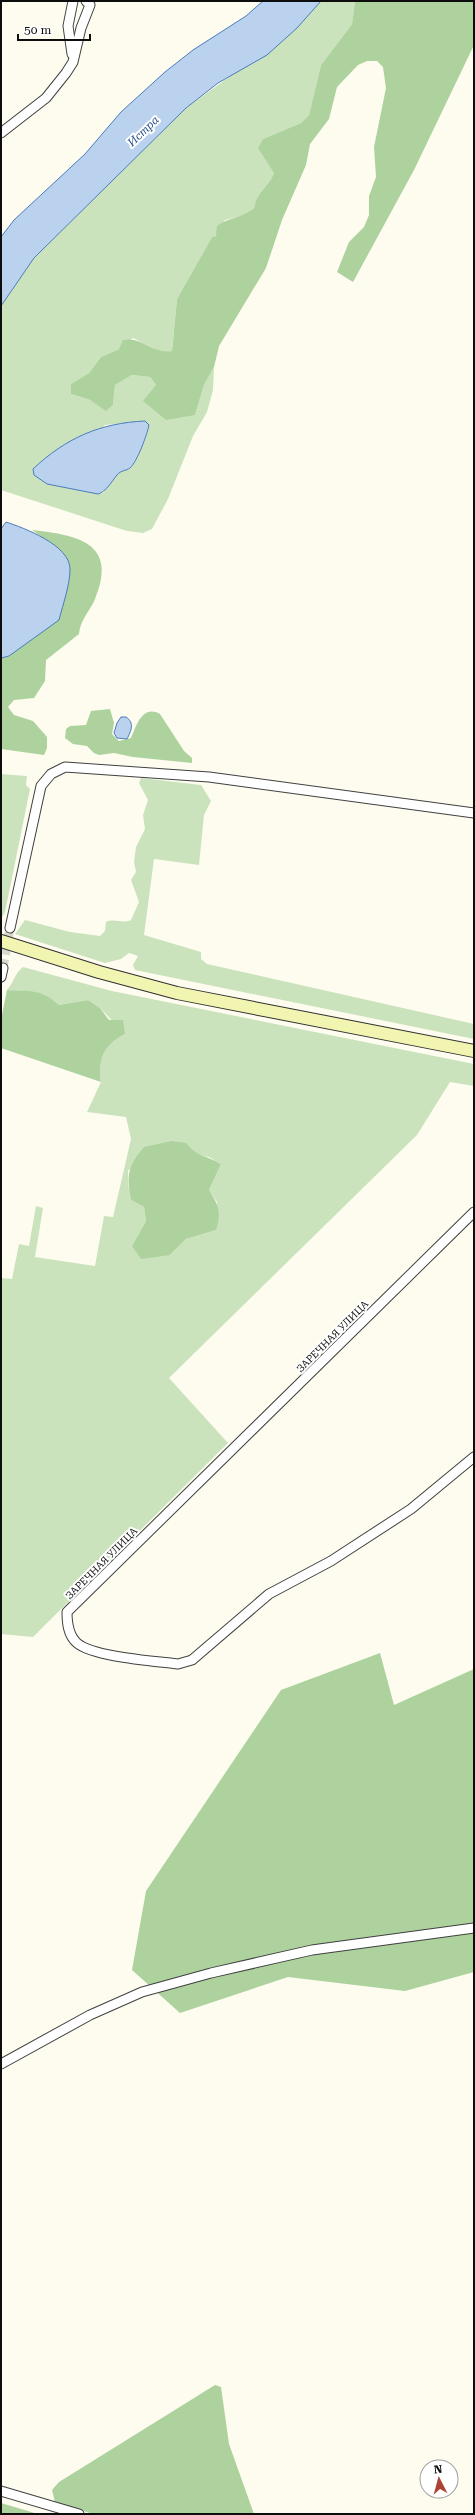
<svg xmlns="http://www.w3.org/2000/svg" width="475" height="2515" font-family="'Roboto Serif',serif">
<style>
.green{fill:#cbe3bd;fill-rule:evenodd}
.forest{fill:#add29e}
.water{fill:#bad2ee;stroke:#4a7cbc}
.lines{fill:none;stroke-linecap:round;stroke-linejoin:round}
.minor-tunnel{stroke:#d9d8cd;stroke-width:9;stroke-dasharray:9 4.5;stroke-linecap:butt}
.minor-casing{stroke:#404040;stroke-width:11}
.secondary-casing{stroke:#2f2f2f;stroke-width:14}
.minor{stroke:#fff;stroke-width:9}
.secondary{stroke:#f2f5b2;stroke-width:12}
.labels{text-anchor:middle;stroke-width:4;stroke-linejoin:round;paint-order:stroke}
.street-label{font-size:10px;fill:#0d0d0d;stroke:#fff}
.water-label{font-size:11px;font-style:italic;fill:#26508f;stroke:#fff}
</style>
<rect width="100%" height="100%" fill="#fdfcef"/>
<!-- green -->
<g class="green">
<path d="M 321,1 L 355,1 L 352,24 L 321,65 L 309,115 L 301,123 L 263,139 L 274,173 C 268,186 256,194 254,208 L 246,215 L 225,220 L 216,236 L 212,237 L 177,299 L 172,351 L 161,352 L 133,338 L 119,349 L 101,357 L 89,373 L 71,384 L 71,394 L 90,400 L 106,410 L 113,405 L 115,385 L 132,375 L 150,377 L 156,385 L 195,415 L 204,385 L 214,367 L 213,390 L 207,412 L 193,436 L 168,499 L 152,529 L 143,533 L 127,531 L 1,490 L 1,306 L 34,258 L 186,108 L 297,28 ZM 145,421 L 147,434 L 135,461 L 130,469 L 120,471 L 103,493 L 98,494 L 47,483 L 105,425 Z"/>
<path d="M 1,774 L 27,776 L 26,785 L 30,789 L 5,912 L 1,919 Z"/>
<path d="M 141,778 L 201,785 L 211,801 L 204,815 L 199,865 L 154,859 L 144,935 L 201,952 L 201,959 L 207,964 L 474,1024 L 474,1039 L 135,970 L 133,965 L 138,956 L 129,953 L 121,959 L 105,963 L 15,934 L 25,920 L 70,932 L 100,936 L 105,931 L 106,922 C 115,918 123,924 131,920 L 139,902 L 131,880 L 136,872 L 134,862 L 136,847 L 145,829 L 143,815 L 148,800 L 139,783 Z"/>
<path d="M 23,967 L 112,991 L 474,1064 L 474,1086 L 450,1082 L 417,1135 L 169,1378 L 228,1443 L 33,1637 L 1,1634 L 1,1278 L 12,1279 L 19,1244 L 29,1246 L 36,1206 L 43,1208 L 35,1257 L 95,1266 L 104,1216 L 113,1217 L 131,1139 L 126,1117 L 87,1112 L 101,1082 L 99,1067 L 102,1054 L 111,1041 L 125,1034 L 100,1008 L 88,1000 L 59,1005 C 43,990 28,991 7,990 C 14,982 15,973 23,967 ZM 195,1154 L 209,1157 L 221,1164 L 209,1190 L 217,1202 L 216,1230 L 186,1239 L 170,1255 L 132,1246 L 146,1221 L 144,1207 L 131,1200 L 128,1185 L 128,1170 Z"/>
</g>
<!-- forest -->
<g class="forest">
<path d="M 355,1 L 474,1 L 474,45 L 414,170 L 353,282 L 337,272 L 349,242 L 364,227 L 369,215 L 369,196 L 376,177 L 374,147 L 386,88 L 383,67 L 377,61 L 367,61 L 358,65 L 337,87 L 329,119 L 310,144 L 306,165 L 282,220 L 266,268 L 219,346 L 214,367 L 204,385 L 195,415 L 166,420 L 143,401 L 156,385 L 150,377 L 132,375 L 115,385 L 113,405 L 106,411 L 90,400 L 71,394 L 71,384 L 89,373 L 101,357 L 119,349 L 123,340 C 142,336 152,354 172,351 L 177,299 L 212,237 L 216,236 L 217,226 C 229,217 243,218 254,208 C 256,193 269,186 274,173 L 258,148 L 263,139 L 301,123 L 309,115 L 321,65 L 352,24 Z"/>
<path d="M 32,530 C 76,535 119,542 95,599 C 90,611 80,620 79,634 L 46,660 L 45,681 L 34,698 L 14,700 L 8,707 L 14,715 L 33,721 L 47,737 L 47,748 L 44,755 L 1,749 L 1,658 L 10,656 L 59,549 Z"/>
<path d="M 110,709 L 114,723 L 112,734 L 119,741 L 131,738 C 136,727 142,704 160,714 L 184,751 L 192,758 L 192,763 L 133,757 L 114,753 L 99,755 L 94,753 L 87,746 L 73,744 L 65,738 L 66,729 L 70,726 L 86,725 L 91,711 Z"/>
<path d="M 7,990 C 29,991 42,989 59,1005 L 88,1000 L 100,1008 L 109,1020 L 123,1020 L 125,1034 C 104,1044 97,1059 101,1082 L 1,1048 L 1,1020 Z"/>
<path d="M 172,1141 L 186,1143 C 197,1157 206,1155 221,1164 L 209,1190 C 218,1204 222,1213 216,1230 L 186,1239 L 170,1255 L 141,1259 L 132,1246 L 146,1221 L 144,1207 L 131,1200 C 126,1175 128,1166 144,1147 Z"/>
<path d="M 380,1653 L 394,1705 L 474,1669 L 474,1972 L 405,1991 L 288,1977 L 180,2013 L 132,1970 L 146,1891 L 281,1690 Z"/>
<path d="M 215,2385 L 221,2387 L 229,2444 L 254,2514 L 93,2514 L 55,2502 L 52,2490 L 59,2482 Z"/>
<path d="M 1,2503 L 38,2514 L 1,2514 Z"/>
</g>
<!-- water -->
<g class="water">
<path d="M 263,1 L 321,1 L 297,28 L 267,55 L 218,83 L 186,108 L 34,258 L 1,306 L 1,237 L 14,220 L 85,154 L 121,112 L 165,72 L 193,50 L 246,16 Z"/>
<path d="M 145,421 L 149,425 C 147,435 137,462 130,468 C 126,471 121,470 117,475 C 112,481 106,492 98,494 L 47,484 L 34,475 L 33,469 C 66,438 100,423 145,421 Z"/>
<path d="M 6,522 C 24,528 70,545 70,569 C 70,585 63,604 59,620 L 9,656 L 1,658 L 1,529 Z"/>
<path d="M 121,717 L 126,717 C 135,723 131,731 127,739 L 117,738 L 114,733 L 117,723 Z"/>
</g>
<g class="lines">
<!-- minor-tunnel -->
<path class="minor-tunnel" d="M 3,968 L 10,928"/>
<!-- minor casing -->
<g class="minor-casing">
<g id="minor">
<path d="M 72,54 L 68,26 L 73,1"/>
<path d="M 1,133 L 46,98 L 66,73 L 73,62 L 81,28 L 90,5 L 86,1"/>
<path d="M 10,928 L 41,786 L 51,774 L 65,767 L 209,777 L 474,813"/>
<path d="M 1,977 L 3,968"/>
<path d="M 474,1212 L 67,1612 C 67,1623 68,1635 77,1643 C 93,1657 155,1661 178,1664 L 192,1660 L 269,1594 L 331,1561 L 411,1509 L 474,1457"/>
<path d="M 1,2064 L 90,2015 L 142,1992 L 211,1973 L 312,1950 L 474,1928"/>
<path d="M 1,2491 L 79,2514"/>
</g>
</g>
<!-- secondary casing -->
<g class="secondary-casing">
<path id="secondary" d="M 1,941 L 99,972 L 177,993 L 474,1051"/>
</g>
<!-- minor -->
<use href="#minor" class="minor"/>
<!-- secondary -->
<use href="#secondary" class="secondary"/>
</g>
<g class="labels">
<!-- street labels -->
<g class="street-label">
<text transform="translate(332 1336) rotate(-45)" y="4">ЗАРЕЧНАЯ УЛИЦА</text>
<text transform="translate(101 1563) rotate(-45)" y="4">ЗАРЕЧНАЯ УЛИЦА</text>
</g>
<!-- water labels -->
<g class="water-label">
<text transform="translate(143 131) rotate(-44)" y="4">Истра</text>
</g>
</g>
<!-- border -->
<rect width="475" height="2515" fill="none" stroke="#0d0d0d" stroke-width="4"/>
<!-- north arrow -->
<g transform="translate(439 2479) rotate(354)"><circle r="19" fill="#ffffff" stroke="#9e9e9e"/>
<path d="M0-3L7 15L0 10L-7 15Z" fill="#ac4436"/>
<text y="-6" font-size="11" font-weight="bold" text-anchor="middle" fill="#0d0d0d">N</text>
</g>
<!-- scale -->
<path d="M18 34v6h72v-6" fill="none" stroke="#0d0d0d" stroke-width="2"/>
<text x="24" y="34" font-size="12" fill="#0d0d0d" stroke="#ffffff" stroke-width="3" paint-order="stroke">50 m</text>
</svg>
